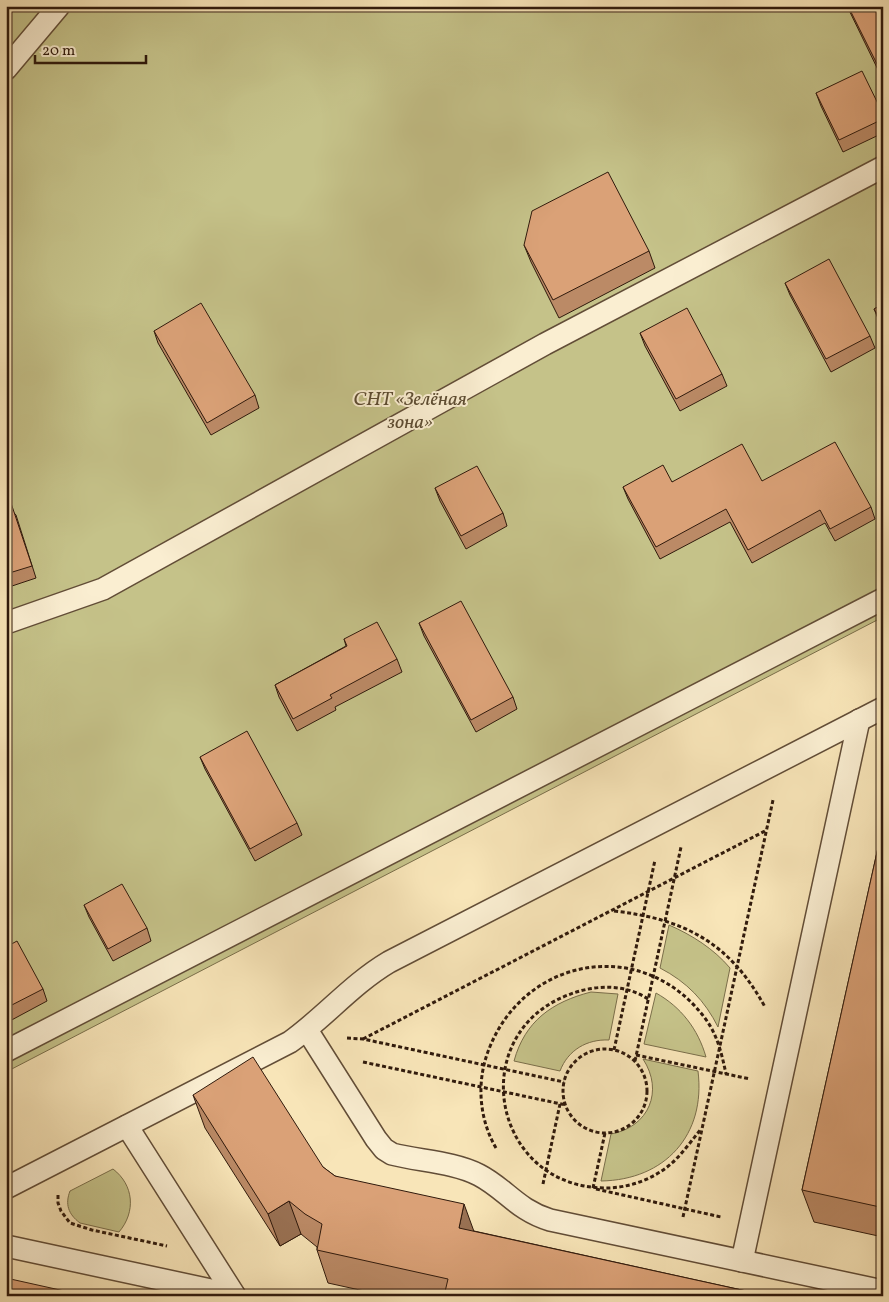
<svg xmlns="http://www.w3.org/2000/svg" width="889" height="1302" font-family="Vollkorn,serif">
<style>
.green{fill:#c5c289;stroke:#7a6e4a}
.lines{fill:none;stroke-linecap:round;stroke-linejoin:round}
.lane-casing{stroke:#624d37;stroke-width:24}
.path{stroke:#301a0c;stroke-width:3;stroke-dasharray:4 2.5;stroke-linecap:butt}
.lane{stroke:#faeed1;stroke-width:21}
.wall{fill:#bb8a66;stroke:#301a0c}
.shaded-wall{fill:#997153;stroke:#301a0c}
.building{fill:#daa177;stroke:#301a0c}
.labels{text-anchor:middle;stroke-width:4;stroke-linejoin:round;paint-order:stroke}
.park-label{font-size:20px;font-style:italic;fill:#5d4c32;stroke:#faeed1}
</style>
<rect width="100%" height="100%" fill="#f8e5b8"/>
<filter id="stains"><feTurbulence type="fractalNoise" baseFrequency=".004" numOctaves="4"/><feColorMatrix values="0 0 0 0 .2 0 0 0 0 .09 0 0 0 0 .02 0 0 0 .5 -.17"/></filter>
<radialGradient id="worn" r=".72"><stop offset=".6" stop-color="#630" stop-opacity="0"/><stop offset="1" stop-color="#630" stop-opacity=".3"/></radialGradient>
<!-- green -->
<g class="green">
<path d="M 6,6 L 883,6 L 883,617 L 6,1072 Z"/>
<path d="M 669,925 C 692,935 714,949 730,968 L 718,1027 C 705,1001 687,982 660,968 Z"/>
<path d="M 591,992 L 618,994 L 609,1040 C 587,1039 568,1050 560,1071 L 514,1061 C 525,1021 552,1002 591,992 Z"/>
<path d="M 656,993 C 681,1007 698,1029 706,1057 L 644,1044 Z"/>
<path d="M 643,1059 L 698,1071 C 706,1135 665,1180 601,1181 L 611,1134 C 649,1127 664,1091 643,1059 Z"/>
<path d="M 113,1169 C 134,1185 136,1212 119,1232 L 80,1223 C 68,1214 65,1204 70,1191 Z"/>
</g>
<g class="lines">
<!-- lane casing -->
<g class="lane-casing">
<g id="lane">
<path d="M 6,69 L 59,6"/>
<path d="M 6,623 L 103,589 L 545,344 L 883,167"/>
<path d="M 307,1030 L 376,1139 L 384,1149 L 392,1154 C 419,1161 454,1162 479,1175 C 506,1189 517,1210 550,1220 L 883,1291"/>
<path d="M 6,1051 L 883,599"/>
<path d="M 127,1126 L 235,1296"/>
<path d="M 6,1188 L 290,1042 C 325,1017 352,984 389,962 L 883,708"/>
<path d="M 6,1246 L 234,1295"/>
<path d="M 742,1261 L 859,720"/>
</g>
</g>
<!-- path -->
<g class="path">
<path d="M 614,911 C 685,919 730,943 765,1007"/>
<path d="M 648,999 C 624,983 593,985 568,995 C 464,1035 492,1188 606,1188 C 629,1188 654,1179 672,1163 C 683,1153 692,1140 701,1129"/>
<path d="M 347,1038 L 363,1039 L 564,1082"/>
<path d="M 363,1039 L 765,831"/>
<circle cx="605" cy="1091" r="42"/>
<path d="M 614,1050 L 655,860"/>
<path d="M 636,1055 L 750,1079"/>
<path d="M 635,1061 L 681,847"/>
<path d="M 363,1062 L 566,1105"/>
<path d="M 496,1148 C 479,1119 476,1081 489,1049 C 526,954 647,936 707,1021 C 718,1037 722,1055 726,1074"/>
<path d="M 543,1184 L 560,1104"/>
<path d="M 593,1188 L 605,1133"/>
<path d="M 596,1189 L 721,1217"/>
<path d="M 58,1195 L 58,1203 L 61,1211 L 70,1223 L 92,1230 L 167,1246"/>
<path d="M 683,1217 L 773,800"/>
</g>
<!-- lane -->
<use href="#lane" class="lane"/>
</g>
<!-- wall -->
<g class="wall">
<path d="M 847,6 L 883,6 L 883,78 L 882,78 Z"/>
<path d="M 816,93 L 883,114 L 883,133 L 843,152 L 821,106 Z"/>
<path d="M 524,245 L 649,251 L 655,268 L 559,318 L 531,262 Z"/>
<path d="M 785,283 L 870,336 L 875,348 L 831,372 L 790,295 Z"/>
<path d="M 883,304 L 883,328 L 879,321 L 874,309 Z"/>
<path d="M 154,331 L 255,395 L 259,408 L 211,435 L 158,343 Z"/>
<path d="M 640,333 L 722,374 L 727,386 L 680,411 L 645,346 Z"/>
<path d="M 762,481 L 871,507 L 875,519 L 835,541 L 825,523 L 752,563 L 730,522 L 660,559 L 628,499 L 623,487 L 672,482 Z"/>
<path d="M 435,488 L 503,513 L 507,526 L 466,549 L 440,501 Z"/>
<path d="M 6,504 L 16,515 L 36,578 L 6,588 Z"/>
<path d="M 419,623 L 513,697 L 517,709 L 476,732 L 424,636 Z"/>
<path d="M 344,639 L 397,659 L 402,672 L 335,707 L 336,710 L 297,731 L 279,697 L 275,685 L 346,646 Z"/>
<path d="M 200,757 L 297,823 L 302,835 L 255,861 L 205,769 Z"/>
<path d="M 883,825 L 883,1237 L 814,1222 L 802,1190 Z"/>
<path d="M 84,905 L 147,928 L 151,941 L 113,961 L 89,917 Z"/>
<path d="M 6,947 L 43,989 L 47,1001 L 6,1023 Z"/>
<path d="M 193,1095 L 323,1167 L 335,1176 L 474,1231 L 769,1296 L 387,1296 L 328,1283 L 317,1250 L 317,1247 L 301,1234 L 280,1246 L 205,1128 Z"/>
</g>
<!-- shaded-wall -->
<g class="shaded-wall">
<path d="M 883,1192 L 883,1215 L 880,1207 Z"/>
<path d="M 289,1201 L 301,1234 L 280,1246 L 268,1214 Z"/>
<path d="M 464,1204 L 476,1237 L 459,1228 Z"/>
</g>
<!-- building -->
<g class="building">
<path d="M 848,6 L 883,6 L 883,63 L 878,66 Z"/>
<path d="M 862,71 L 883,114 L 883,119 L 839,140 L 816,93 Z"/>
<path d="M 608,172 L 649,251 L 553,300 L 524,245 L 532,211 Z"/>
<path d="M 829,259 L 870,336 L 826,359 L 785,283 Z"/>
<path d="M 201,303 L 255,395 L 207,423 L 154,331 Z"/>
<path d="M 883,304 L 883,324 L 874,309 Z"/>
<path d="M 687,308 L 722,374 L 676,399 L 640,333 Z"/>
<path d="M 835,442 L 871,507 L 830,529 L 820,510 L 748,550 L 726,509 L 656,547 L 623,487 L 663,465 L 672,482 L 742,444 L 762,481 Z"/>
<path d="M 477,466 L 503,513 L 461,536 L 435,488 Z"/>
<path d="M 11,503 L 32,566 L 6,574 L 6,504 Z"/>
<path d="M 461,601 L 513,697 L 471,720 L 419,623 Z"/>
<path d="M 377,622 L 397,659 L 330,695 L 332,698 L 293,719 L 275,685 L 347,646 L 344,639 Z"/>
<path d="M 247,731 L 297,823 L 250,849 L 200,757 Z"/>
<path d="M 883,825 L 883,1192 L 880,1207 L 802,1190 Z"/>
<path d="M 122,884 L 147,928 L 108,949 L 84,905 Z"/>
<path d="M 17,941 L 43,989 L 6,1008 L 6,947 Z"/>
<path d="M 253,1057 L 323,1167 L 335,1176 L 464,1204 L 459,1228 L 769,1296 L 444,1296 L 448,1279 L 317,1250 L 322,1224 L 305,1214 L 289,1201 L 268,1214 L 193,1095 Z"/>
<path d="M 6,1278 L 87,1296 L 6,1296 Z"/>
</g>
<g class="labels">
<!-- park labels -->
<g class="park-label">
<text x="410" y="405">СНТ «Зелёная<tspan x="410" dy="23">зона»</tspan></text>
</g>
</g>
<!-- margin -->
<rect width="889" height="1302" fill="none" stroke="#f8e5b8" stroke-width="25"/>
<rect x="8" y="8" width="874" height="1287" fill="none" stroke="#301a0c" stroke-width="2.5"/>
<rect x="12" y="12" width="864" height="1277" fill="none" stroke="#301a0c"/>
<!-- scale -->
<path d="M35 55v8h111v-8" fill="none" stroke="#301a0c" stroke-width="2.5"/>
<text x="42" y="55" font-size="15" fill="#301a0c" stroke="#faeed1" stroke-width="4" paint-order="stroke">20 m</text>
<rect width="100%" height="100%" filter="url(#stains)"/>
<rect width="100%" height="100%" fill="url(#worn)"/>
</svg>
